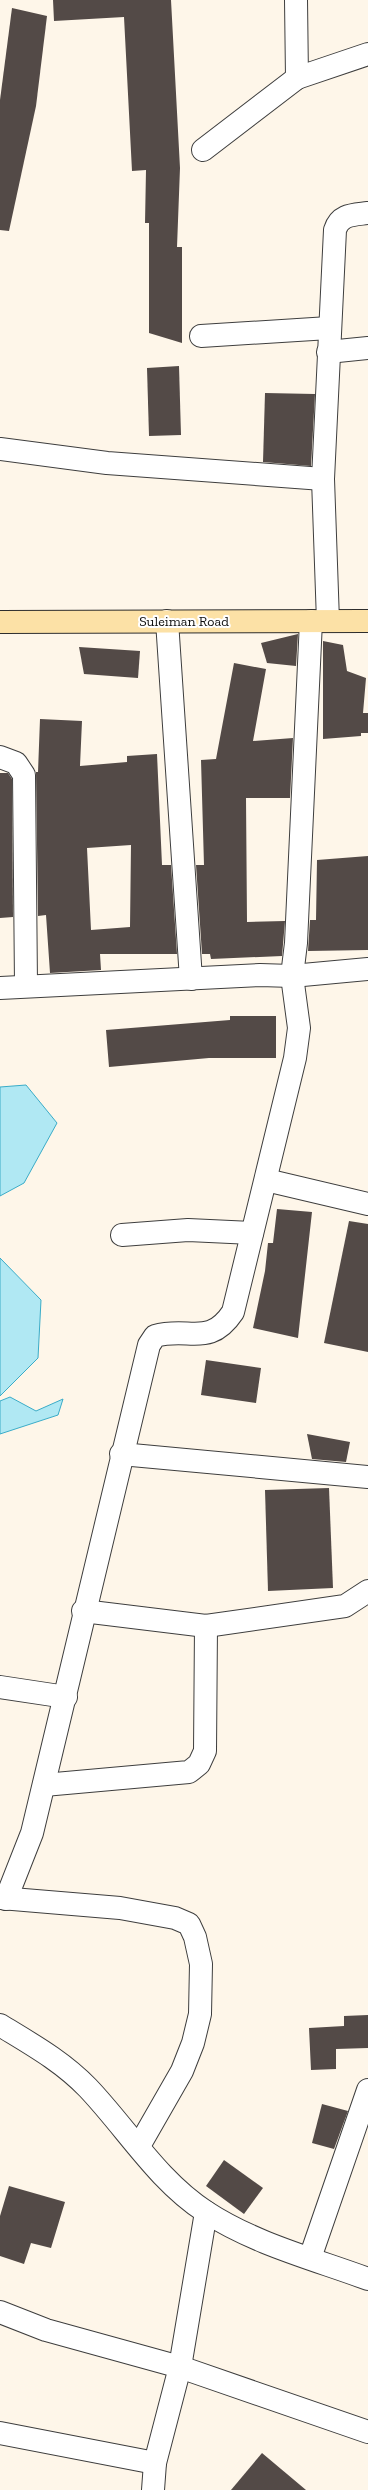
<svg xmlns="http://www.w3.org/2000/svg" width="368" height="2490" font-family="'Zilla Slab',serif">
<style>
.water{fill:#b0e8f3;stroke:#3aacc8}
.building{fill:#534a47;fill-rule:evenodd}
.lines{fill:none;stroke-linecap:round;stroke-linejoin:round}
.street-casing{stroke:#3e3e3e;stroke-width:24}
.secondary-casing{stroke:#2d2d2d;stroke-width:24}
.street{stroke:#fff;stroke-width:22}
.secondary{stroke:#fce1a6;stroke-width:22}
.labels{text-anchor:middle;stroke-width:4;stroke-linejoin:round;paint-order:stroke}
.street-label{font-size:14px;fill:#0b0b0b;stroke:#fff}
</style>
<rect width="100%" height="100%" fill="#fef6e9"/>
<!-- water -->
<g class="water">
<path d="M 26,1085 L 57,1123 L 24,1183 L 0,1196 L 0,1087 Z"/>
<path d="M 0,1258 L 41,1300 L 38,1358 L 0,1396 Z"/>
<path d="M 10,1397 L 36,1411 L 63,1399 L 58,1415 L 0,1434 L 0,1401 Z"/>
</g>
<!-- building -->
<g class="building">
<path d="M 53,0 L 171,0 L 180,168 L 177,247 L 182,247 L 182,343 L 149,333 L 149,223 L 145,223 L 146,170 L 132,171 L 124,17 L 54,21 Z"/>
<path d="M 12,8 L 47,16 L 36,106 L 9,231 L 0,230 L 0,100 Z"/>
<path d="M 179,366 L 181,435 L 149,436 L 147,368 Z"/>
<path d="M 265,393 L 315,394 L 311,466 L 263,462 Z"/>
<path d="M 298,634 L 296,666 L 267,663 L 261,643 Z"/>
<path d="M 323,641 L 343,645 L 347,671 L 366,678 L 363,713 L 368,713 L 368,733 L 361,733 L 361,736 L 323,739 Z"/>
<path d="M 79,647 L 140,651 L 138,678 L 84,674 Z"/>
<path d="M 234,663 L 266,669 L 253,741 L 293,738 L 290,798 L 246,798 L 247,922 L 285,921 L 282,956 L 211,959 L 210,954 L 202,954 L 196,865 L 204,865 L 201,760 L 216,759 Z"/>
<path d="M 40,719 L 82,721 L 80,766 L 127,762 L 127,756 L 157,754 L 162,865 L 171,865 L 177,954 L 100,954 L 101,970 L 50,973 L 46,915 L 38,916 L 36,772 L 38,772 ZM 131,845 L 130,927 L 91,930 L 87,848 Z"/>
<path d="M 0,773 L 8,773 L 12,779 L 13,917 L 0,918 Z"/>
<path d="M 368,856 L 368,950 L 308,951 L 310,920 L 316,920 L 317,860 Z"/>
<path d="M 230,1016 L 276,1016 L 276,1058 L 209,1058 L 109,1067 L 106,1030 L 230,1020 Z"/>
<path d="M 277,1209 L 312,1212 L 298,1338 L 253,1328 L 265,1271 L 268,1243 L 273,1243 Z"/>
<path d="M 349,1221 L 368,1224 L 368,1352 L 324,1343 Z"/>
<path d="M 206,1360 L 261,1368 L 256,1403 L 201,1395 Z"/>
<path d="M 307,1434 L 350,1442 L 346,1462 L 312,1459 Z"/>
<path d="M 329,1488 L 333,1588 L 268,1591 L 265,1490 Z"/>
<path d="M 368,2015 L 368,2048 L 336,2049 L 336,2069 L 311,2070 L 309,2028 L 344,2026 L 344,2016 Z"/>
<path d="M 322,2104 L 348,2111 L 334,2149 L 312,2143 Z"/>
<path d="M 224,2160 L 263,2188 L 244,2214 L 206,2186 Z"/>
<path d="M 9,2186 L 65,2202 L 51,2248 L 31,2243 L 24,2264 L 0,2256 L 0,2216 Z"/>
<path d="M 262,2453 L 306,2490 L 231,2490 Z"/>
</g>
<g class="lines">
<!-- street casing -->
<g class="street-casing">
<g id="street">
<path d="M 296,0 L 297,78"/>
<path d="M 203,150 L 297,78 L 368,54"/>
<path d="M 201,336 L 329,328"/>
<path d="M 328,352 L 368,348"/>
<path d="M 0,449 L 107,463 L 323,479"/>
<path d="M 167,621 L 191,979"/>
<path d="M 328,621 L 323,479 L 335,230 C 340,214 353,215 368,213"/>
<path d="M 0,757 L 16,763 L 24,775 L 26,985"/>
<path d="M 0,988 L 260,975 L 292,976 L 368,969"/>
<path d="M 266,1180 L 368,1204"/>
<path d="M 122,1235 L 188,1230 L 252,1233"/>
<path d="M 121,1454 L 368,1477"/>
<path d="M 83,1611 L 206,1626 L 345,1606 L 368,1591"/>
<path d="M 0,1687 L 66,1697"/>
<path d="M 44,1785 L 189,1772 L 199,1764 L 205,1751 L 206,1626"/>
<path d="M 0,1898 L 120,1908 L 175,1918 L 189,1924 L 195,1937 L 201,1964 L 200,2014 L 193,2043 L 182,2071 L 139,2146"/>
<path d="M 6,1899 L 32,1833 L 149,1345 L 155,1336 C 189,1326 209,1348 233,1312 L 295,1058 L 299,1028 L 292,976 L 296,943 L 311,621"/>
<path d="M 0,2025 C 31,2044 62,2061 88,2088 C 127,2129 158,2181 206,2212 C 255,2244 314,2259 368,2279"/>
<path d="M 310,2258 L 368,2090"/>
<path d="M 0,2312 L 46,2330 L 180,2367 L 368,2432"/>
<path d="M 0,2433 L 155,2463"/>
<path d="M 153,2490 L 155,2463 L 180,2367 L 206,2212"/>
</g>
</g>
<!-- secondary casing -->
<g class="secondary-casing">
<path id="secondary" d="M 0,622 L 368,621"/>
</g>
<!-- street -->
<use href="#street" class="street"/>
<!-- secondary -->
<use href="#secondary" class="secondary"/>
</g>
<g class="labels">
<!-- street labels -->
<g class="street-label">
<text x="184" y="626">Suleiman Road</text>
</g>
</g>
</svg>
